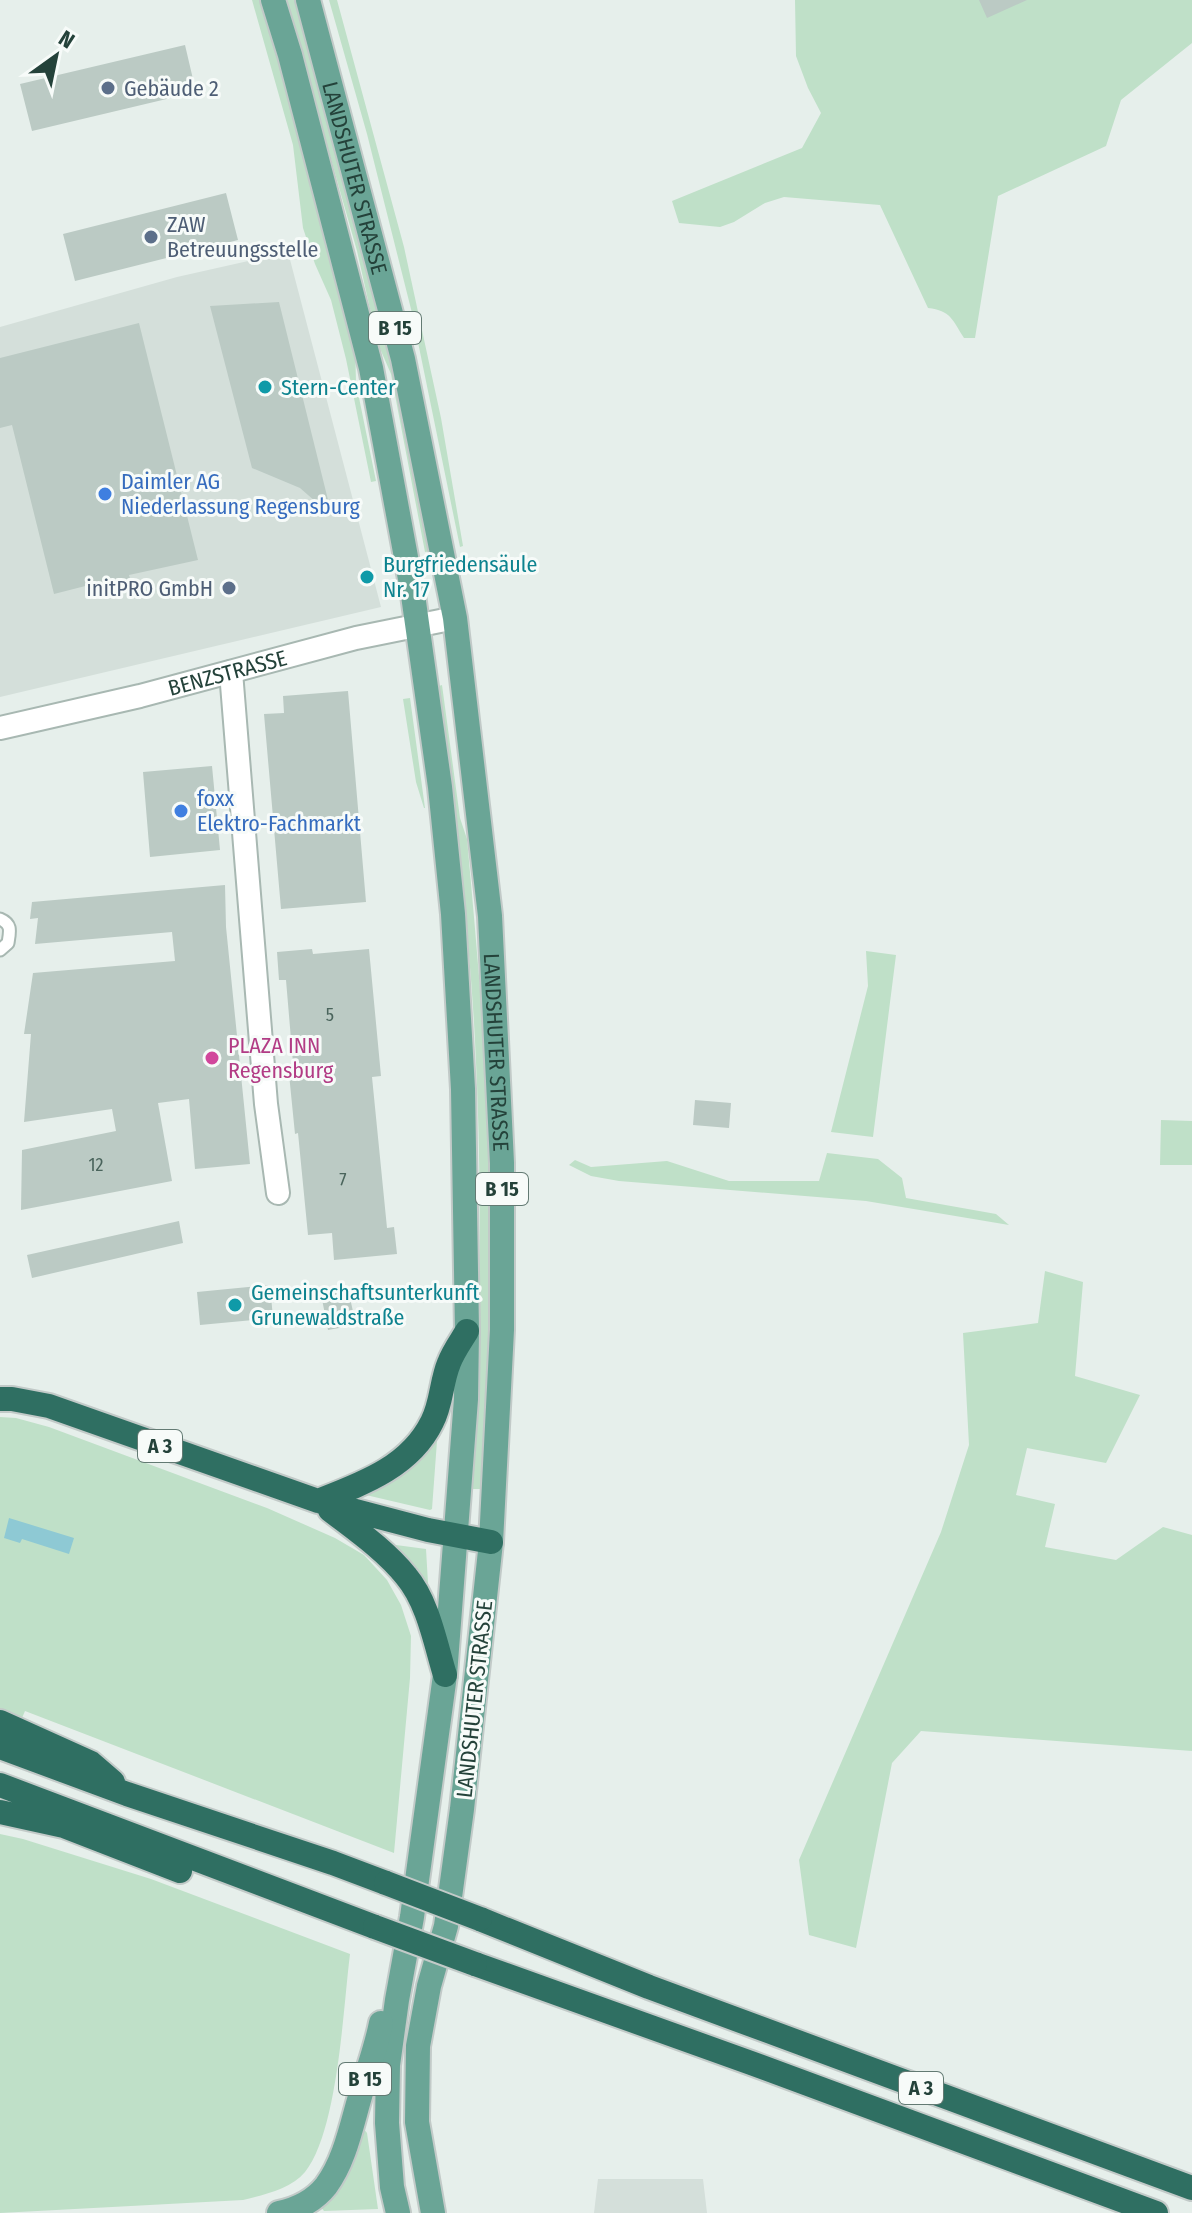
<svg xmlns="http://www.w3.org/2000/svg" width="1192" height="2213" font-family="'Fira Sans Condensed',sans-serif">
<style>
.built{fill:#d4dfda}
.green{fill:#bfe0c8}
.water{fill:#8ec9d4}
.building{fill:#bbcac4}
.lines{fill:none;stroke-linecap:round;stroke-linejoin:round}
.service-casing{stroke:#a8b8b2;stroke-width:15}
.minor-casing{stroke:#a8b8b2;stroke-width:26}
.primary-casing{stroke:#c2cac8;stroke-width:28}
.motorway-casing{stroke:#c2cac8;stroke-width:28}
.service{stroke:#fff;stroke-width:11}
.minor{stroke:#fff;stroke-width:22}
.primary{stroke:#6aa596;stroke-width:24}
.motorway{stroke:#2f6f62;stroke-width:24}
.motorway-bridge-casing{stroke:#c2cac8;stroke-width:28;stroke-linecap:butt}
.motorway-bridge{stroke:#2f6f62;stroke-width:24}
.service-dot{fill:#5c6f8a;stroke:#f7fbf9;stroke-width:3}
.culture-dot{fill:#0f9aa8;stroke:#f7fbf9;stroke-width:3}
.shop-dot{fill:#3f7fe0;stroke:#f7fbf9;stroke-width:3}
.hotel-dot{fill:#d1479c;stroke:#f7fbf9;stroke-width:3}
.labels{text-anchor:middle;stroke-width:6;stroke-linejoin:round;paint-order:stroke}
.number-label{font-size:18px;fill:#4a645c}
.shield{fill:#f7fbf9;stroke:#637a73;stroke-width:2}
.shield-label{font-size:20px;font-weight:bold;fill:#24423a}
.service-label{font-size:22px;fill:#4e5e75;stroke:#f7fbf9;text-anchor:start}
.street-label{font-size:22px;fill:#24423a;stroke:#f7fbf9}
.culture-label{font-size:22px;fill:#0d838f;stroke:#f7fbf9;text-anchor:start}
.shop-label{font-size:22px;fill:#366cbe;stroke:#f7fbf9;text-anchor:start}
.hotel-label{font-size:22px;fill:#b23c85;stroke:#f7fbf9;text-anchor:start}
</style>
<rect width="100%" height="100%" fill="#e6efeb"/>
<!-- built -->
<path class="built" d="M288,252L381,607L0,697V327L177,277Z
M598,2179H703L707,2213H594Z"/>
<!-- green -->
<path class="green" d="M252,0H265L355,341L356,383L376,481L371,482L346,359L331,300L315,264L303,228L293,145Z
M286,0H299L387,335L431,551L425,552L391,374L378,344L357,251Z
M329,0H337L404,247L441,418L463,546L460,547L412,313L367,134Z
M795,0H1192V43L1121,100L1106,146L998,196L975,338H964C952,319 951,311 928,308L880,205L784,197L765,203L734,222L720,227L679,223L672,201L802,148L821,113L808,88L796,56Z
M442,685L460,818L467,839C476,938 485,1037 489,1136C493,1254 490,1372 482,1489H472C480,1340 483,1190 475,1041C469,922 453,804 439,686Z
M410,698L425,808H424L416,782L403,699Z
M866,951L896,955L873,1137L831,1132L868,986Z
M1161,1120L1192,1121V1165H1160Z
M827,1153L878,1159L902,1178L906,1198L996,1214L1009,1225L866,1201L619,1181L591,1176L569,1165L575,1160L591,1167L667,1161L729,1181H819Z
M1045,1271L1083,1282L1075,1376L1140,1395L1106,1463L1027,1448L1016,1495L1055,1504L1045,1547L1116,1560L1163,1527L1192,1535V1751L921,1731L892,1763L856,1948L809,1935L799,1860L941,1532L969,1445L963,1333L1038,1323Z
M0,1417L16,1418L49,1427L267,1508L335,1538L364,1555L387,1580L401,1605L411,1636L410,1678L394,1853L25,1711L22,1718L0,1708Z
M435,1437L437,1441L432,1509L430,1510L366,1495V1491Z
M396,1545L426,1549L428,1583L424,1585L394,1547Z
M0,1834L23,1839L151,1879L350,1954C343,2009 338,2131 305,2172C291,2189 263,2195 243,2200L0,2213Z
M363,2128L367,2133L378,2209L324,2211L320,2206Z"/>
<!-- water -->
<path class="water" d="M9,1518L74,1538L69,1554L22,1539L20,1543L4,1538Z"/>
<!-- building -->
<path class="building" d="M979,0H1027L987,18Z
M185,45L196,92L32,131L20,84Z
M226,193L238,240L75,281L63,234Z
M279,302L332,516L300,488L252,468L210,306Z
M139,323L198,560L129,575L131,582L103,589L101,582L54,594L12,425L0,428V358Z
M348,691L366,902L281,909L264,714L284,713L283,696Z
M212,766L220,850L150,857L143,772Z
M225,885L226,927L250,1164L195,1169L189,1099L158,1103L172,1181L21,1210L22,1150L116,1131L112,1109L24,1122L31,1034H24L33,973L175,961L172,932L35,944L38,918L30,919L32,902Z
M312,949L313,954L369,949L381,1076L372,1077L387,1228L394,1227L397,1254L334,1260L332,1233L308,1235L298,1133L295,1134L288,1064L293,1063L286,980H279L277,952Z
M695,1100L731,1103L729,1128L693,1125Z
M179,1221L183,1243L32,1278L27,1255Z
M270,1285L273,1318L200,1325L197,1292Z
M348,1289L356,1325L328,1330L321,1294Z"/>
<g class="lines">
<defs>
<path id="service" d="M0,919C12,924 10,931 8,943L0,950"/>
<g id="minor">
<path d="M231,672L266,1104L278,1193"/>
<path id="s1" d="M0,728L140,696L356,638L455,618"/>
</g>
<g id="primary">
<path d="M273,0L290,55L371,368L413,595L440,787L453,914L463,1089L467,1331L466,1399L445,1675L412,1917L397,2000L388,2065L387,2123L392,2187L398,2213"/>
<path id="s2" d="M308,0L403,359L455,618L490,916L502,1163V1330L491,1542L462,1809L446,1926L429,1986L418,2046L417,2122L433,2213"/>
<path d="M279,2213C298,2209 314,2201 326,2186C344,2162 351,2128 359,2100C366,2074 376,2049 381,2023"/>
</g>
<path id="motorway" d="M0,1399H12L49,1406L318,1501L428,1530L491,1542
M318,1501C362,1484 410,1467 432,1422C442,1403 441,1382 449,1363C453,1352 461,1341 467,1331
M330,1510C356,1530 385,1550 406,1576C428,1602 435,1642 445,1675
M0,1722L91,1763L113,1782
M0,1747L127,1794L333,1863L386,1883
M0,1785L375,1927
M0,1812L64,1826L180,1871
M480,1919L649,1987L1192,2188
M475,1964L751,2063L1156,2213"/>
</defs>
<!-- service casing -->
<use href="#service" class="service-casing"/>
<!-- minor casing -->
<use href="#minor" class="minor-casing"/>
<!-- primary casing -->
<use href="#primary" class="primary-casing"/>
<!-- motorway casing -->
<use href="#motorway" class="motorway-casing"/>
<!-- service -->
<use href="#service" class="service"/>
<!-- minor -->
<use href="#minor" class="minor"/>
<!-- primary -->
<use href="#primary" class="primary"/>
<!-- motorway -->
<use href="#motorway" class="motorway"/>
<defs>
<path id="motorway-bridge" d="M386,1883L480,1919
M375,1927L475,1964"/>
</defs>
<!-- motorway-bridge casing -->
<use href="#motorway-bridge" class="motorway-bridge-casing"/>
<!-- motorway-bridge -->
<use href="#motorway-bridge" class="motorway-bridge"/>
</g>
<!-- markers -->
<g class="service-dot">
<circle cx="108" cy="88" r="8"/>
<circle cx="151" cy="237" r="8"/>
<circle cx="229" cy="588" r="8"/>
</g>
<g class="culture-dot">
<circle cx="265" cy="387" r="8"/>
<circle cx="367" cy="577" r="8"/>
<circle cx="235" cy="1305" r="8"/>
</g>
<g class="shop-dot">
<circle cx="105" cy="494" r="8"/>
<circle cx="181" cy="811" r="8"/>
</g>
<circle class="hotel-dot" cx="212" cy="1058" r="8"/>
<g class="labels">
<!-- number labels -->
<g class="number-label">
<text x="330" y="1021">5</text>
<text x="96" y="1171">12</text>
<text x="343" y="1186">7</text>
</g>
<!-- shield labels -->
<g class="shield">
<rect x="369" y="312" width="52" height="32" rx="6"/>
<rect x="476" y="1173" width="52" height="32" rx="6"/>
<rect x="138" y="1430" width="44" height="32" rx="6"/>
<rect x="339" y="2063" width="52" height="32" rx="6"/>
<rect x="899" y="2072" width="44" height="32" rx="6"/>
</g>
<g class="shield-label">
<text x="395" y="335">B 15</text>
<text x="502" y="1196">B 15</text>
<text x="160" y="1453">A 3</text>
<text x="365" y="2086">B 15</text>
<text x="921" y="2095">A 3</text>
</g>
<!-- service labels -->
<g class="service-label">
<text x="124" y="96">Gebäude 2</text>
<text x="167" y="232">ZAW<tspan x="167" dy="25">Betreuungsstelle</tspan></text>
<text x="213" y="596" text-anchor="end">initPRO GmbH</text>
</g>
<!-- street labels -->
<g class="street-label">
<text dy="8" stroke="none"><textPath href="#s2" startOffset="184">LANDSHUTER STRASSE</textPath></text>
<text dy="8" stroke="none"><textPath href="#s1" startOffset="234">BENZSTRASSE</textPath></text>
<text dy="8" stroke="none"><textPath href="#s2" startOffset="1072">LANDSHUTER STRASSE</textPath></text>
<text transform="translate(474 1699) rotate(-84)" y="8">LANDSHUTER STRASSE</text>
</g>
<!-- culture labels -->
<g class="culture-label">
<text x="281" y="395">Stern-Center</text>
<text x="383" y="572">Burgfriedensäule<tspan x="383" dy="25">Nr. 17</tspan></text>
<text x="251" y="1300">Gemeinschaftsunterkunft<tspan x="251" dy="25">Grunewaldstraße</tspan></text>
</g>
<!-- shop labels -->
<g class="shop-label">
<text x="121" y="489">Daimler AG<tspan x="121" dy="25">Niederlassung Regensburg</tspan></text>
<text x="197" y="806">foxx<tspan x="197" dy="25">Elektro-Fachmarkt</tspan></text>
</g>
<!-- hotel labels -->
<g class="hotel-label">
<text x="228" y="1053">PLAZA INN<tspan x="228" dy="25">Regensburg</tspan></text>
</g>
</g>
<!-- north arrow -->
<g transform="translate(56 56) rotate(33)" stroke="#f7fbf9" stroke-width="6" paint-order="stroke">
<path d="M0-6L14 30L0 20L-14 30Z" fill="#24423a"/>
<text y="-12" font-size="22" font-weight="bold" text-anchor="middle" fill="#24423a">N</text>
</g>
</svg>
